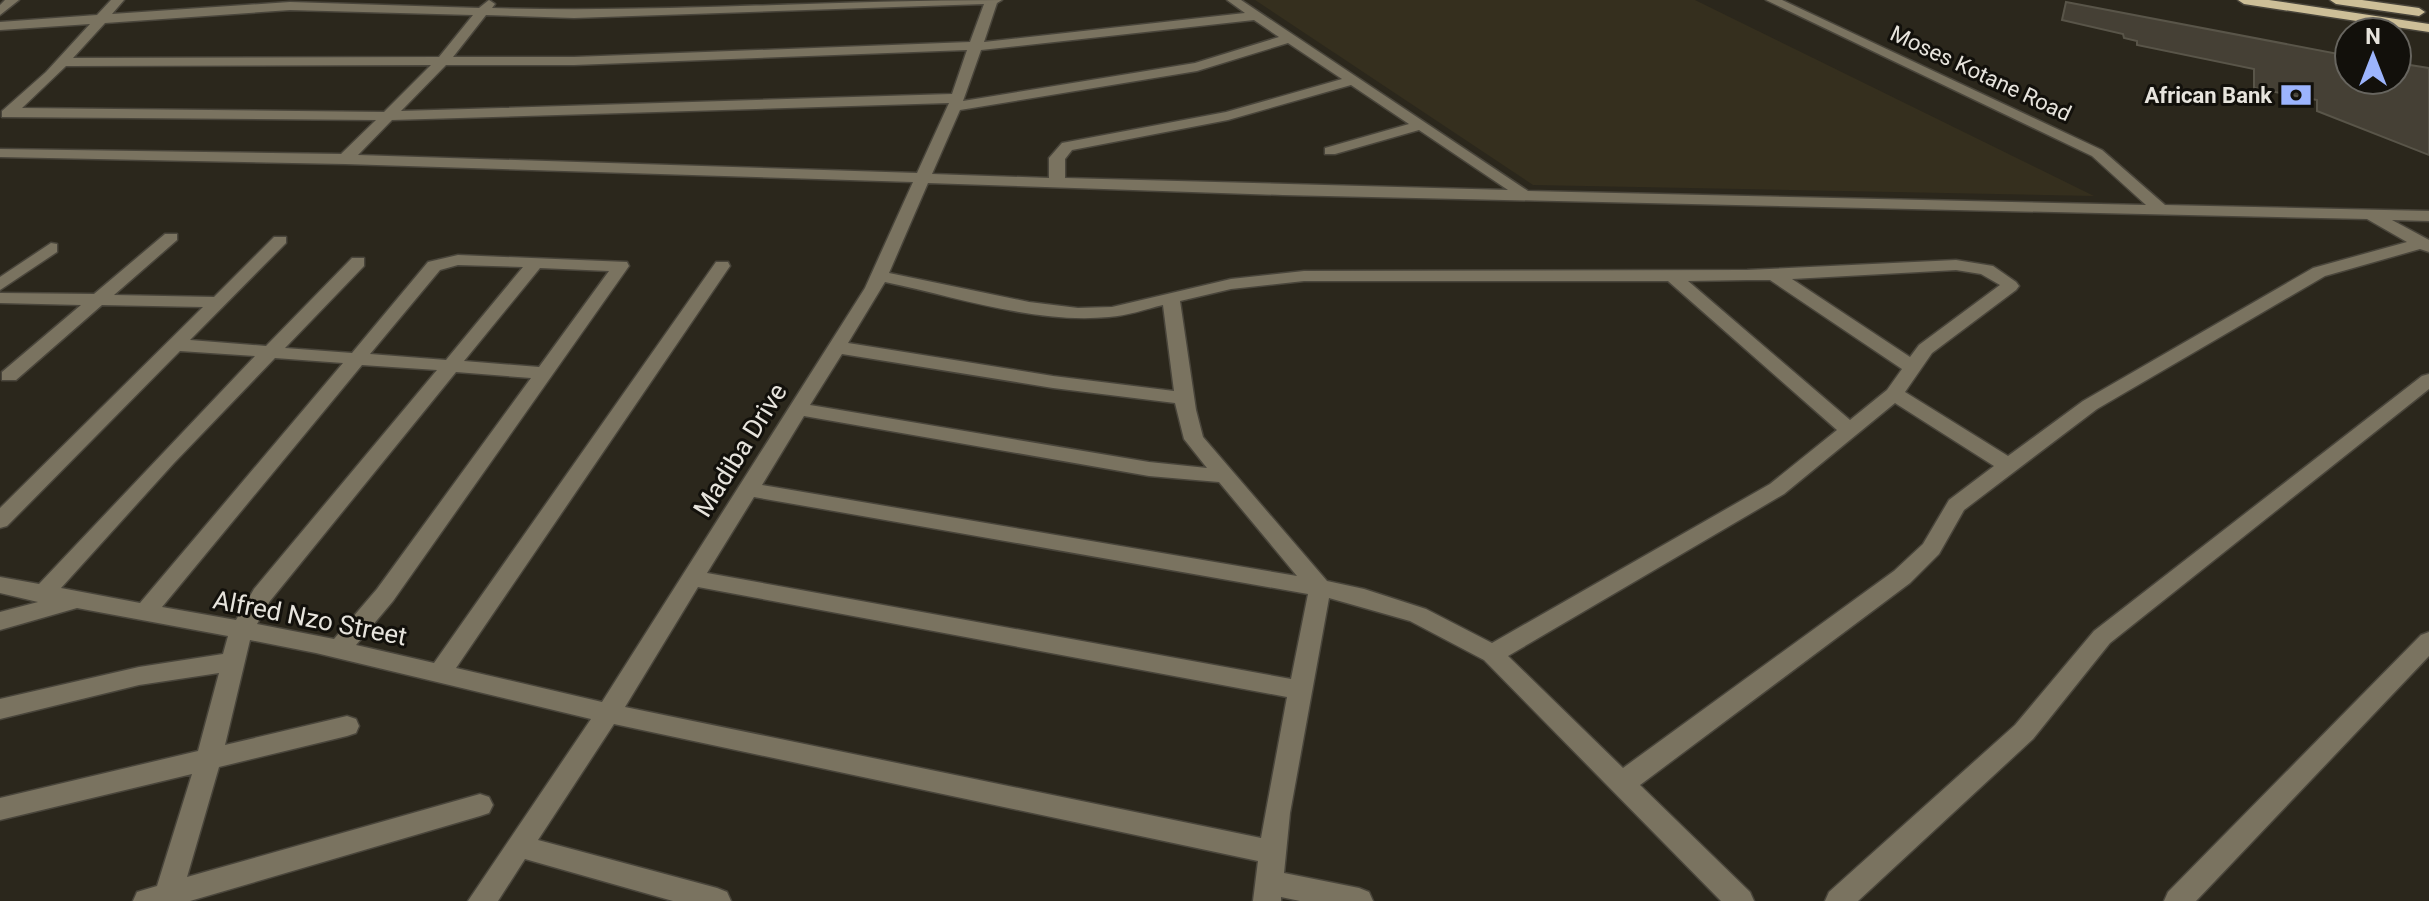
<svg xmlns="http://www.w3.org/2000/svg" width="2429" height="901" font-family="Roboto,sans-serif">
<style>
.built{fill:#352f1e}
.building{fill:#454035;stroke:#595549;stroke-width:2}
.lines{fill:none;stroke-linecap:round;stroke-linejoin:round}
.minor-casing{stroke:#49453b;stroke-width:3}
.major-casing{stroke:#49453b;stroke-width:3}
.minor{fill:#7a7360;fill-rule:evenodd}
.major{fill:#cdbf98;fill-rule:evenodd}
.labels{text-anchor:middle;stroke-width:6;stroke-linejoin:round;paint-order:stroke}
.far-street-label{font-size:22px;fill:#e7e4dd;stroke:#12100b}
.far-poi-label{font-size:22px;font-weight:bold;fill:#e7e4dd;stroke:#12100b;text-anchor:end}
.street-label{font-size:26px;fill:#e7e4dd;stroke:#12100b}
</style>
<rect width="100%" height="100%" fill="#2b271c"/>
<!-- built -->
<path class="built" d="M1255,0H1695L2094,196L1533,185Z"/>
<!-- building -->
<path class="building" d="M2066,2L2349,56V80H2397V63L2429,68V155L2317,111V100L2254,88V69L2137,45V41L2124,38L2123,34L2062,20Z"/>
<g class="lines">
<defs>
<path id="minor" d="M5,0H19L0,15V5Z
M111,0H124L112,14L290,2L479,8L489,0L495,4L492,8C662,13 832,0 1002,0L997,3L984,42L1245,13L1227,0H1241L1528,191L2146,205L2092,156L1766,0H1782L2102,150L2165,205L2429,211V221L2392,220L2429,240V252L2420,249L2325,276L2097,409L1964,510L1939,554L1910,583L1640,785L1750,892L1754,901H1721L1484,660L1410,621L1329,598L1290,813L1284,873L1359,888L1369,892L1373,901H1300L1281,897V901H1253L1258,861L614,724L538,840L717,888L727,892L731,901H673L525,859L498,901H468L591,719L316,653L250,640L225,745L347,716L356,719L359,726L356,733L347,736L219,767L187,877L480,794L489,797L493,805L489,813L480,816L190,901H133L137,892L157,886L192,774L0,820V798L198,751L219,673L139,685L0,719V699L139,667L223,654L228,636L77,608L0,630V612L38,602L0,593V577L39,584L255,356L180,351L7,526L0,528V508L203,307L102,305L16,380H2V372L81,305L0,303V293L94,294L165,234H177V240L114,295L214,297L274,237H286V243L190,340L266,346L352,258H364V266L285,348L352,353L428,262L458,255L627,262L629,266L393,601L356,645L434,663L716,262H728L730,266L456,668L602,702L865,288L913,182L345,164L0,157V149L341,154L376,120L2,117V111L46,72L90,24L0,30V22L97,15ZM984,4L970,42L574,57H453L486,15L574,18ZM290,10L473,15L439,57L73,58L105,23ZM1254,20L1279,37L1195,63L963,101L981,50ZM1288,43L1342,79L1226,112L1062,143L1049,158V178L932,174L960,110L1197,71ZM967,50L952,94L401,111L446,65H574ZM431,65L384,112L22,108L66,66ZM1351,85L1409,124L1325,148V154H1335L1419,130L1508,190L1065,178V159L1072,150L1228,120ZM949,103L917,173L358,155L392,120ZM928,183L1283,195L2367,219L2407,242L2313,268L2083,401L2008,456L1905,392L1932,353L2016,290L2019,286L2016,282L1993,266L1956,260L1747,270L1304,271L1231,279L1112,307L1078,308L1029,302L889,273ZM458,265L523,267L446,360L370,354L440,270ZM540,268L609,271L539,367L464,361ZM1956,270L1981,274L2000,285L1919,345L1910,357L1792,279ZM1747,280H1770L1902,369L1887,390L1850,420L1688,281ZM1304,281H1668L1837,430L1770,484L1492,643L1426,609L1364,589L1327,581L1203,437L1196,410L1180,301L1231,289ZM885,282C957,297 1035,324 1109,317C1127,316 1146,309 1163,305L1174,391L1053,376L848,343ZM842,354L1053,388L1175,403L1184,439L1207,468L1149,462L810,405ZM275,358L343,363L140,603L61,588L174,463ZM362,365L437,370L254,589L236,620L162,607ZM456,372L531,378L377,589L334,639L257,624L270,601ZM1895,403L1994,466L1949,500L1923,544L1894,571L1623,768L1508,656L1784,494ZM804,416L1149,476L1219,482L1297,576L762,485ZM754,497L1308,594L1291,679L707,573ZM698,587L1287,697L1261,838L625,707Z
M51,243L57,244V252L0,290V277Z
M2429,374V389L2110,643L2033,739L1858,901H1825L1829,892L2015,725L2094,631L2422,376Z
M2429,632V656L2196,901H2164L2168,892L2421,635Z"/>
<path id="major" d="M2238,0H2269L2429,24V32L2244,4Z
M2330,0H2362L2419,8L2425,12L2419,16L2336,4Z"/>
</defs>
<!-- minor casing -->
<use href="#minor" class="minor-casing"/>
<!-- major casing -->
<use href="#major" class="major-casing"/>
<!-- minor -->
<use href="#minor" class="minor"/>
<!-- major -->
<use href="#major" class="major"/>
</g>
<!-- icons -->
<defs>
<symbol id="bank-bare" viewBox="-9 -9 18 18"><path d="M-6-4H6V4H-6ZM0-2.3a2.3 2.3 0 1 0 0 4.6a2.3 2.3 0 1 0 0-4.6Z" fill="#9cb4fd" stroke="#12100b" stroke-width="2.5" paint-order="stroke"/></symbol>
</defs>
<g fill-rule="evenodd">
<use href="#bank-bare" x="2274" y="73" width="44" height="44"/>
</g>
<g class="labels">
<!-- far-street labels -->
<g class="far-street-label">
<text transform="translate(1981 73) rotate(25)" y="8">Moses Kotane Road</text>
</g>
<!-- far-poi labels -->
<g class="far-poi-label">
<text x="2272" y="103">African Bank</text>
</g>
<!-- street labels -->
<g class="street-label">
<text transform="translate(740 450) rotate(-58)" y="9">Madiba Drive</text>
<text transform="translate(310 618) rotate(11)" y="9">Alfred Nzo Street</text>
</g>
</g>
<!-- north arrow -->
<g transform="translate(2373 56)"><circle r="38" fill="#12100b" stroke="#67655f" stroke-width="2"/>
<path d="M0-6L14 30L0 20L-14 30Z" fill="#9cb4fd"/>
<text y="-12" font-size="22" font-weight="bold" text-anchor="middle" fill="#e7e4dd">N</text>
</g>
</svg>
